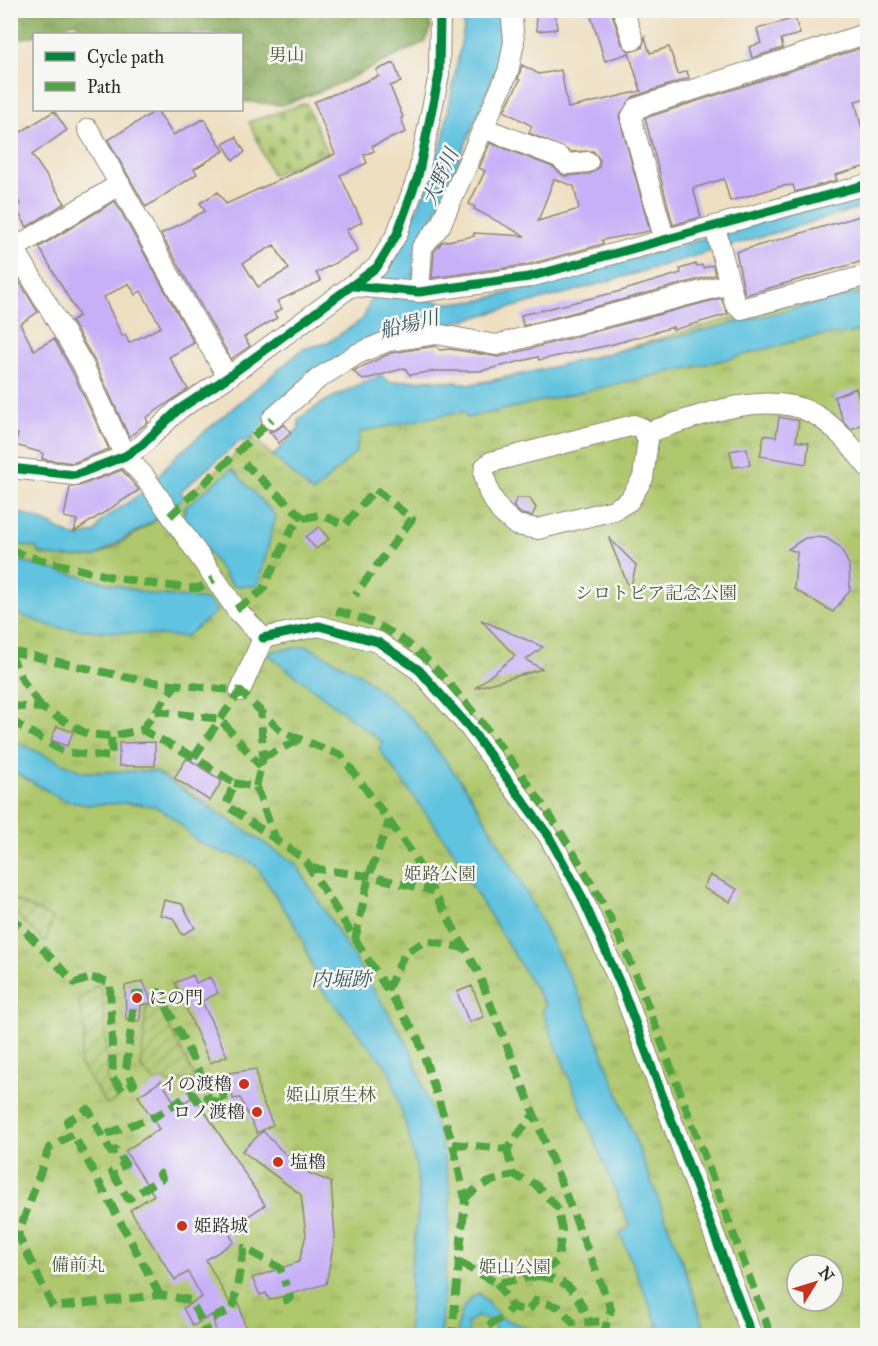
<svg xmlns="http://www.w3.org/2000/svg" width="878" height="1346" font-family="'IM FELL Great Primer','Noto Serif JP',serif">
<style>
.forest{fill:url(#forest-crowns);stroke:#5b6c46;stroke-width:1.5}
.cemetery{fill:url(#cemetery-stones);stroke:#6d7a4c;stroke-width:1.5}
.park{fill:url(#park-tufts);stroke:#6d7a4c;stroke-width:1.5;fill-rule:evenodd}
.garden{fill:url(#garden-furrows);stroke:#6d7a4c;stroke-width:1.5}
.water{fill:#60c3df;stroke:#467785;stroke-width:1.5}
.building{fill:#c7b0f7;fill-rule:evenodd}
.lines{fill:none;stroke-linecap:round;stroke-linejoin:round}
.minor-casing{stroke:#8d8576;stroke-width:22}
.minor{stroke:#fff;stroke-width:20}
.quiet{stroke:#51a443;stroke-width:8;stroke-dasharray:15 8;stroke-linecap:butt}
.cycleway-casing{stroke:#f6f6f2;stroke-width:13}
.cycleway{stroke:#00873e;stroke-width:9}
.poi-dot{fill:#c8321e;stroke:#f6f6f2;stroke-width:2}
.labels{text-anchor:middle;stroke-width:5;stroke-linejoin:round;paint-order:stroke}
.park-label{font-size:18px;fill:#535a3f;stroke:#f6f6f2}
.poi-label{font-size:18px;fill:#2b2b2b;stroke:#f6f6f2;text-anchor:start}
.water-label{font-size:20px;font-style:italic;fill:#3b5961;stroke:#f6f6f2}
</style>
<defs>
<pattern id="forest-crowns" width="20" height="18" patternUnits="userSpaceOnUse" patternTransform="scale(1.5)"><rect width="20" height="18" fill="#8bac60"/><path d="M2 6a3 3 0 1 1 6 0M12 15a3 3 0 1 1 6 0" fill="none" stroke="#728c4f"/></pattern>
<pattern id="cemetery-stones" width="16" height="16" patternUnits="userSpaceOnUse" patternTransform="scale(1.5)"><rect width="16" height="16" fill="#afc86d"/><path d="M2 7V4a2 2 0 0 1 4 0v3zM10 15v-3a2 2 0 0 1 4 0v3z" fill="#8fa35a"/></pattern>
<pattern id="park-tufts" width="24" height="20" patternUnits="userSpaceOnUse" patternTransform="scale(1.5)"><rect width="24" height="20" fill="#afc86d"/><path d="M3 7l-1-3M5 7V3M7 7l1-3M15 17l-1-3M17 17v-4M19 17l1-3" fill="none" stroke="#8fa35a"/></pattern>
<pattern id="garden-furrows" width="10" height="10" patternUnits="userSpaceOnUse" patternTransform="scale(1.5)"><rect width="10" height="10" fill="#afc86d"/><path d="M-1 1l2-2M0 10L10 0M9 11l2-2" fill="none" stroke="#8fa35a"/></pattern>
</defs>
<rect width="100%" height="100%" fill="#f6f6f2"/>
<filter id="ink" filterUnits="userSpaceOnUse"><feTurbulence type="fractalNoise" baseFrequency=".0167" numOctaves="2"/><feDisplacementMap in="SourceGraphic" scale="12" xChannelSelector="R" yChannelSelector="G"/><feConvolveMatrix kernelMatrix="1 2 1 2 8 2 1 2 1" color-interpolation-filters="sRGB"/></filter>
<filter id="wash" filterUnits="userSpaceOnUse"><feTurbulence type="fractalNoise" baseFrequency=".008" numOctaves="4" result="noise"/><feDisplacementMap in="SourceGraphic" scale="24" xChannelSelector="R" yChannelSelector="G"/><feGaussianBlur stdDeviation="1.35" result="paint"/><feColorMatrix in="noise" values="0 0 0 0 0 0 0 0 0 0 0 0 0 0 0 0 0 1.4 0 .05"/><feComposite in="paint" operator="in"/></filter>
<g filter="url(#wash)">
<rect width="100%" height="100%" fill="#efdfc1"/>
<!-- forest -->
<path class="forest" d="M426,10L431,28L425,42L334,86L283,105L242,101V34H93L74,22L42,34L19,39L11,28L10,11Z"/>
<!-- cemetery -->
<path class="cemetery" d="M306,103L328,153L272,175L249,122Z"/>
<!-- park -->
<path class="park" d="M867,279V1335H11L10,543L35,546L42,555L94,557L116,546L161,517L254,438L273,456L299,428V419C325,399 351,387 382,376L389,382L431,380L472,384L564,366ZM797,1265H833V1301H797Z"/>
<!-- garden -->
<path class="garden" d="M10,898L53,918L46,940L44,942L11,908Z
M97,985L103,991L108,1083L117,1100L107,1105L79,1063L85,1033L79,1001Z
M155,1004L159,1007L194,1076L192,1079L169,1083L161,1078L154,1082L141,1067L146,1008Z"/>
<!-- water -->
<path class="water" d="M463,11H502L506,30L499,63L446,191L414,253L412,298L447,303L477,301L579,275L867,190V206L574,291L445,325L401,331L281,404L250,439L239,442L181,491L184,498L152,522L94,557H56L39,553L36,548L11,543V510C24,515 40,518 52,525C73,537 71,539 96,532L101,521L143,492L176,456L303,349L327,343L363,319L373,295L419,205L443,139L464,27Z
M867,291V331L810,337L728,359L467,418L463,411L360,432L356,452L313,493L273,456L299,428V419C325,399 351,387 382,376L389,382L431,380L472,384L498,380Z
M232,469L276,516L258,586H233L183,518L185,507Z
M11,559L151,594L207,600L217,611L185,637L57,628L11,612Z
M307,646L360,674L413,719L467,789L517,874L584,1005L684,1267L707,1335H662L620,1233L630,1227L542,1011L546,1006L468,880L472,877L379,749L382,742L270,656L272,651Z
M11,740L83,772L155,771L296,864L410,1048L440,1138L450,1189V1218L440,1335H408L411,1271L419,1202L417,1172L409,1136L389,1070L322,990L299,932L257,867L245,858L220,852L196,841L176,820L155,806L127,803L87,805L63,800L11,770Z
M479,1293L501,1318L547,1335H494L496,1331C494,1321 486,1317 476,1317L467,1324L469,1335H456C459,1317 462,1302 479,1293Z"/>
<g id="blocks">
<!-- building -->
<path class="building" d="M535,10H555L557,29L537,31Z
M589,10H611L622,44L630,52L642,48L645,37L650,53L669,47L678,74L687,71L689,78L633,97L619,116L650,231L602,240L603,244L527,265L432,278L434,252L442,242L474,236V233L525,236L474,209L475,207L469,204L485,171L479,168L490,143L553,167L564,176L590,174L599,167L600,160L593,151L571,152L529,133L532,126L504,111L520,80L518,79L522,65L539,74L561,70L568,108L641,91L629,53L605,61ZM554,179L574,186L579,209L538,221Z
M795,18L800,34L781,39L783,48L752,58L749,47L761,43L757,29Z
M867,46V98L855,101L862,129L867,128V166L835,175L837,180L795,192L793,185L782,186L730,201L724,179L693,188L701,217L673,225L645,118Z
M394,63L401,82L390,86L403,117L401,118L406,132L372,146L374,151L364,155L367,163L340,175L362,222L346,230L358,251L316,273L321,281L277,301L282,309L274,313L277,318L244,337L250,346L231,359L161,234L205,211L200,203L218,192L226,204L335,154L314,102L379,76L376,70ZM274,245L289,269L258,287L243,263Z
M157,110L173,135L204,119L224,151L194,169L197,174L146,207L108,140Z
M54,111L67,130L32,155L65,203L27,227L16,209L21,205L10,190V139Z
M236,137L245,152L233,160L223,144Z
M115,201L194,343L169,357L188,389L146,418L148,422L129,437L94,360L71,321L79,316L39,247ZM129,283L135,295L141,291L161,327L129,343L125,334L122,336L104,297Z
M867,214V260L745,295L736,252Z
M696,264L697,266L702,265L703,268L713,265L715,275L523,326L521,315L621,291L681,273L680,269Z
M10,266L38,312L20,324L34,350L54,339L72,371L109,449L73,463L42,459L43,453L15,445L18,434L10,432Z
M721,298L728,314L673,330V327L610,345L539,360L538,357L481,371H435L410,375L405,368L363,380L353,371L391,353L436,346L440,350L450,349L499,357Z
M856,388L867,422L851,429L844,422L834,397Z
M779,417L799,421L796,441L809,443L806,464L760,456L764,435L776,437Z
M284,424L291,433L279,443L269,431H275Z
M747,448L750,465L733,467L730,451Z
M122,470L139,490L74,532L77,520L64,517L70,487L79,486Z
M517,498H530L536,508L532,516L521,514L513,506Z
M319,527L329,539L316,549L306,537Z
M816,537L826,538L840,547L849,565L850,590L833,612L794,589L797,552L788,549L805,538Z
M609,538L636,565L630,590L609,539Z
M481,620L543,647L526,660L542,669L475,688L515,656Z
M57,726L73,732L67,746L51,740Z
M155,742V766H119V743Z
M187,758L222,781L210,801L174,778Z
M710,875L737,889L730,902L703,888Z
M164,900L182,904L195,928L182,935L173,918L160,915Z
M193,975L196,983L210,977L218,993L202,1001L227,1056L210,1063L175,983Z
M143,981L152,1003L141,1005L140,1021L126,1019L125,986Z
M472,986L484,1017L469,1022L457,992Z
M256,1069L260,1095L273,1125L257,1133L240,1098L233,1099L229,1073Z
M161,1081L177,1106L195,1096L265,1205L227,1230L234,1242L206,1260L231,1305L239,1303L247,1335H217L212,1315L193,1326L183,1308L202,1297L188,1272L175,1280L130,1210L154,1195L125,1151L159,1129L138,1096Z
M263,1131L285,1154L309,1173L331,1182L335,1237L326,1284L269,1300L266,1293L260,1295L252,1278L299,1262L306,1235L301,1195L242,1151Z"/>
</g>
</g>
<g filter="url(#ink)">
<use href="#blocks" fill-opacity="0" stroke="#8d8576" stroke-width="1.5"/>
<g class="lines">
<defs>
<path id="minor" d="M623,10L633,40
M88,129C136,211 179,296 228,377
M486,129L559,157L567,164L588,162
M715,227L735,304L741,309L868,275
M10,241L83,365L125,456L144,476L236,609L263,638
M665,241L631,118L637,108L868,33
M15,248L120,184
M354,286L419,292L529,277L868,184
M419,292L422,247L440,226L508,72L514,42L511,10
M272,419L319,378L357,354L388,341L436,334L496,345L729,284
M634,425L642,428L648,439L643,478L629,501L614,510L538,529L516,525L501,512L489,493L484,474L485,467L491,462Z
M646,433C693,418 764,388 812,413C834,424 853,448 868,467
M10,468L75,475L125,456L142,445L178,410L228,377L377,267L397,234L418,176L439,75L440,10
M263,638L319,626L378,642L419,670L470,728L548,835L581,895L623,990L752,1336
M240,691L263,638"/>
</defs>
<!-- minor casing -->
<use href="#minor" class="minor-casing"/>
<!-- minor -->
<use href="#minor" class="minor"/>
<!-- quiet -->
<path class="quiet" d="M170,516L272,419
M303,518L321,515L345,525L375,489L412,519L355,595
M10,549L25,556L112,577L153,584L189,588H199L214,579
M236,609L262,591L292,528L303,518L245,464
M336,611C404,626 435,666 477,717C522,772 562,831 597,893C630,952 652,1018 676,1081C708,1166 740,1251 771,1336
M10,651L144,681L240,691L282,732L341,755L410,850L477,970L611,1309L603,1336
M10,653L23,681L42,708
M10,706L42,708L87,734L111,736
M156,711L220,719L261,767
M10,720L64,752L112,757L111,736L142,730L194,757L234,783L226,805L304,859L418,1038L453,1144L465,1199L452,1336
M142,730L176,684
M194,757L240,691
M263,757L301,739
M234,783L256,787L263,757L261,712
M256,787L276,840
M310,868L369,876L433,891
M10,915L75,983L88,979
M355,940L369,876L389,821
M92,978L110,982L113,1078L123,1091L134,1083L126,1070L135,995L159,992L204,1081
M387,990L405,953L426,941L465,948
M208,1099L226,1105L220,1085
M69,1126L67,1121L88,1109L111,1152L116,1150L125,1164L112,1172L128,1199L162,1178L158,1171
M107,1134L156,1116L192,1093L200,1104L208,1099L207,1093
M453,1144L507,1149L534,1114
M507,1149L513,1175L535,1184L557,1207L564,1206
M465,1199C478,1184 494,1180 513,1175
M460,1263L497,1283L539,1276L558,1260L562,1229L557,1207
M539,1276C572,1281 577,1293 589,1322
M497,1283L512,1307L528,1311L536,1300L559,1307L573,1323L608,1321
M160,1295L73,1134L49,1148L18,1235L53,1307L160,1295L190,1300L206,1329L199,1336
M283,1301L290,1298L289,1293
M213,1318L233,1309L244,1248L280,1268L286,1286
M488,1326L501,1318L512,1307"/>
<defs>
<path id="cycleway" d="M354,286L419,292L529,277L868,184
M10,468L75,475L125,456L142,445L178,410L228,377L377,267L397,234L418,176L439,75L440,10
M263,638L319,626L378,642L419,670L470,728L548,835L581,895L623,990L752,1336"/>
</defs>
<!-- cycleway casing -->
<use href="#cycleway" class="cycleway-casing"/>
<!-- cycleway -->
<use href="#cycleway" class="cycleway"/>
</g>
</g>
<!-- markers -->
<g class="poi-dot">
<circle cx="137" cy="998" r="6"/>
<circle cx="244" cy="1084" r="6"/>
<circle cx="257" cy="1112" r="6"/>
<circle cx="278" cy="1162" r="6"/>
<circle cx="182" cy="1226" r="6"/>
</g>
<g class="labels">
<!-- park labels -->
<g class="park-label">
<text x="287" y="61">男山</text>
<text x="656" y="599">シロトピア記念公園</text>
<text x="440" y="880">姫路公園</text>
<text x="331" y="1101">姫山原生林</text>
<text x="78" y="1271">備前丸</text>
<text x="515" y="1273">姫山公園</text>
</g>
<!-- poi labels -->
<g class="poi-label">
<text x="149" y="1004">にの門</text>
<text x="232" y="1090" text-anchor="end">イの渡櫓</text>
<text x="245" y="1118" text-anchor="end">ロノ渡櫓</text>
<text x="290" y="1168">塩櫓</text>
<text x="194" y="1232">姫路城</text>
</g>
<!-- water labels -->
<g class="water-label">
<text transform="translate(440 177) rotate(-66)" y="7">大野川</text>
<text transform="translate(409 324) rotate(-14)" y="7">船場川</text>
<text x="341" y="986">内堀跡</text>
</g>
</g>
<!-- margin -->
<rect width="878" height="1346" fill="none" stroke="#f6f6f2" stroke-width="36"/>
<!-- legend -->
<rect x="33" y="33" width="210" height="78" fill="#f6f6f2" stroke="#a5a5a2" stroke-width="1.5"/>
<rect x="45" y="52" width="30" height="9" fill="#00873e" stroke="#a5a5a2" stroke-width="1.5"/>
<text x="87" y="63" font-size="18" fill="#2b2b2b">Cycle path</text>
<rect x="45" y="82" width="30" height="9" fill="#51a443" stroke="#a5a5a2" stroke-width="1.5"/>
<text x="87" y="93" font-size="18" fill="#2b2b2b">Path</text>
<!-- north arrow -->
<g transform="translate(815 1283) rotate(52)"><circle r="28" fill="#f6f6f2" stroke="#a5a5a2" stroke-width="1.5"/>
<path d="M0-4.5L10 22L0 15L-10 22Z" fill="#c8321e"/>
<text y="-9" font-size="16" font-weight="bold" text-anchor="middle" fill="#2b2b2b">N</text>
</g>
</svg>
